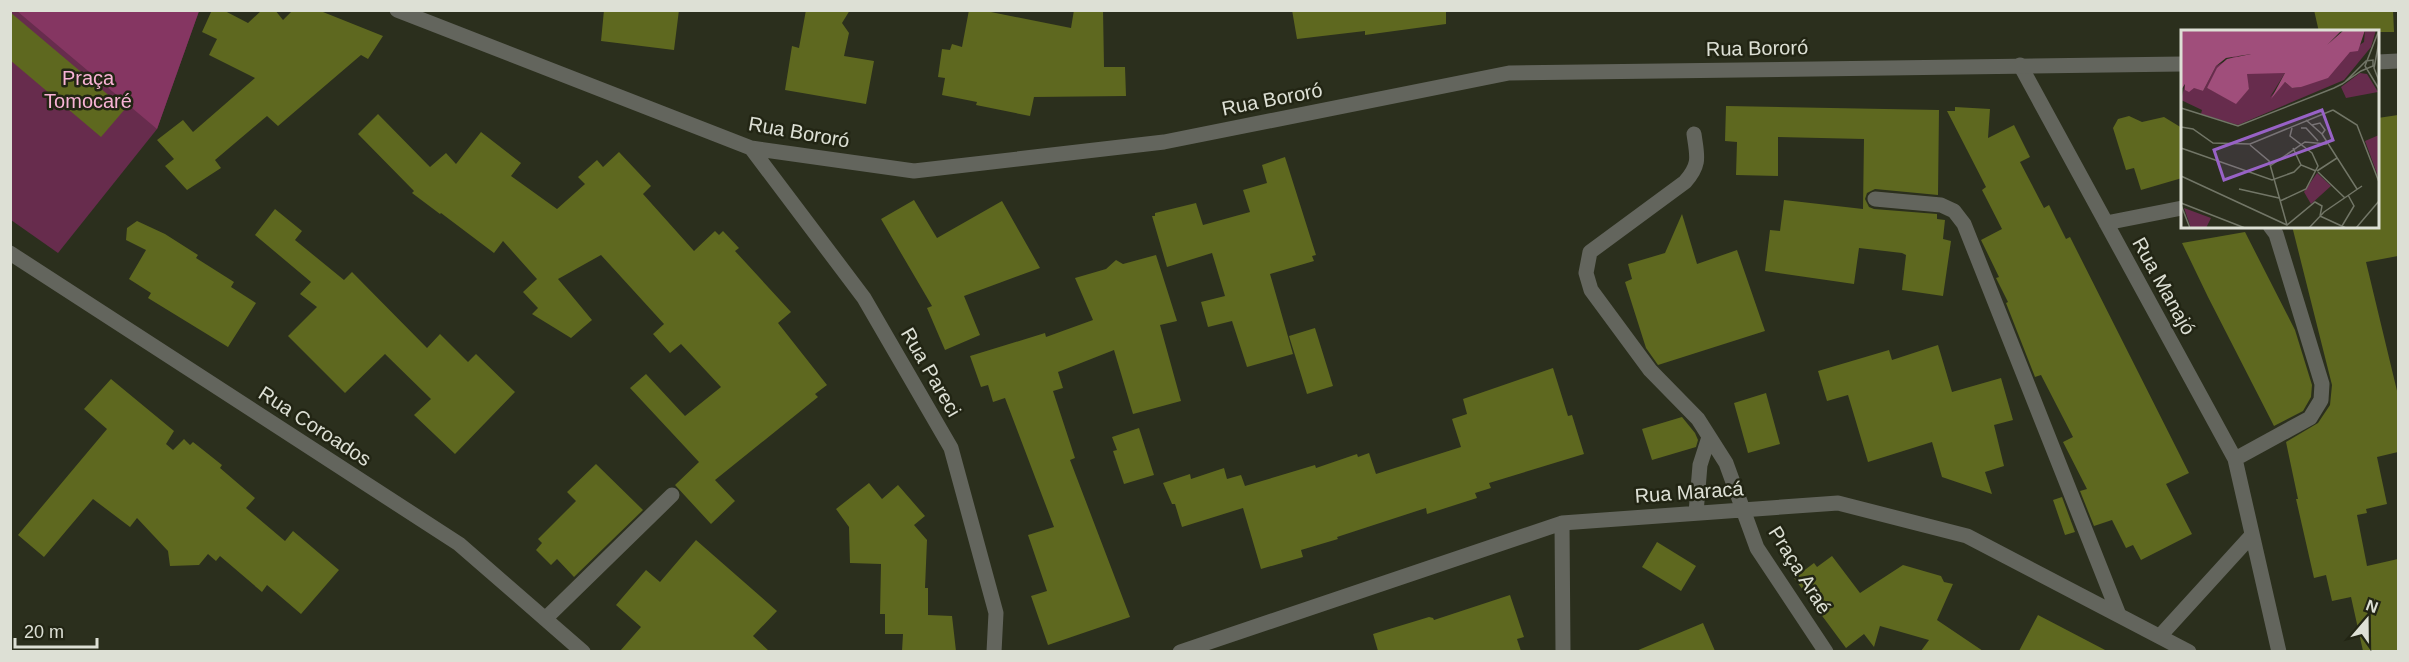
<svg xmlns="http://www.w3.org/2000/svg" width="2409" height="662" font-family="Arial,sans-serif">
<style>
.green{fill:#672c4d}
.forest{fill:#853662}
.building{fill:#5e681f}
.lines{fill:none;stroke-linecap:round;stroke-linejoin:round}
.minor{stroke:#63655d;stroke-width:15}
.tertiary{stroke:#63655d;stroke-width:15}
.labels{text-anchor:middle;stroke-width:5;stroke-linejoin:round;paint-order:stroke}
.street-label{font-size:20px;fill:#dde0d5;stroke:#222514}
.park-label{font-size:20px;fill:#f8b3d5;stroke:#222514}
.inset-road{fill:none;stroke:#727667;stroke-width:1.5}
.view{fill:#9862c6;fill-opacity:0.15;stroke:#9862c6;stroke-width:3}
.inset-edge{fill:none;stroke:#dde0d5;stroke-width:3}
</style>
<rect width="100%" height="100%" fill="#2b2f1d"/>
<!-- green -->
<path class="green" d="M11,11H199L157,129L58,253L11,220Z"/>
<!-- forest -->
<path class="forest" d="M17,11H199L157,129Z"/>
<!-- building -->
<path class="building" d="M212,10H223L248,23L262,10H275L283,20L293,10H318L383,36L368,59L361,55L278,126L267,116L215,160L221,168L187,190L165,166L174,159L157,140L183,120L193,132L255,78L209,55L217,39L202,32Z
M604,10H679L674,50L601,41Z
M806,10H850L842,23L849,33L844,56L874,61L866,104L785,90L792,46L799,48Z
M969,10H981L1071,28L1074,10H1103L1104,67H1125L1126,96L1034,97L1030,116L976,105L977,102L942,95L945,78L938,77L942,49L950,50L952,44L962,47Z
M1292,10H1446V24L1365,35V31L1297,39Z
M2314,10H2393L2394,32H2319Z
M10,12L125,109L101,137L10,60Z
M1726,106L1939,110L1938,195L1875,189L1867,193L1865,199L1869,207L1874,209L1937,214V219L1945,220L1943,239L1951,241L1943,296L1902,290L1906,255L1902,253L1859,248L1854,284L1765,271L1770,230L1780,231L1784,200L1863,209L1864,139L1778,137V176L1736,175L1737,142L1725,141Z
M1955,107L1990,109L1988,138L2014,125L2030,157L2020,162L2044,208L2049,205L2066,239L2070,237L2189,473L2166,484L2192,534L2141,560L2133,545L2126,548L2112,520L2094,526L2080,491L2087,489L2063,442L2073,437L2041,375L2035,377L2006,303L2008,302L1996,278L1999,277L1981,240L2002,229L1982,190L1986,187L1947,111H1955Z
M378,114L430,167L446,153L456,164L481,132L521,163L511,176L557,209L585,184L578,177L597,160L603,167L619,152L651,186L643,194L694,251L715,231L719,235L723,231L739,248L735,251L791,312L778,323L827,385L815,394L818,397L715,480L735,501L711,524L675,485L699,462L630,388L646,374L685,416L721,387L681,344L670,353L653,334L664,324L601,255L558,279L592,320L571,338L532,314L538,308L523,292L537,279L503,241L494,253L441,213L440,214L412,193L414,191L358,134Z
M2398,115V256L2366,262L2398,395V452L2377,457L2387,504L2366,509L2367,513L2357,515L2367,566L2398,559V651H2363L2351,597L2332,601L2326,575L2314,578L2296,499H2298L2286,442L2318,423L2330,405L2332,385L2292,226H2378V118Z
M2129,116L2142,122L2164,117L2182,128V178L2141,190L2134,168L2126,170L2113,128L2118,119Z
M1285,157L1316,255L1312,256L1314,261L1270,274L1293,354L1247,367L1232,321L1208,327L1201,302L1225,296L1212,253L1167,267L1152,216H1155V213L1196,203L1203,225L1250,212L1243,190L1267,183L1262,165Z
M914,200L937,238L1002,201L1040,268L964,296L980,335L945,350L927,308L932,306L881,219Z
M275,209L302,231L295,240L344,280L352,272L427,348L440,334L468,362L476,354L515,392L455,454L414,415L431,399L385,354L345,393L288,336L317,307L300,294L311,282L255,235Z
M1682,214L1697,264L1737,250L1765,331L1658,365L1646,348L1625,282L1632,279L1628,264L1665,253Z
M137,221L165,234L198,255L196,258L234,282L231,287L256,303L228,347L148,298L151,293L129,279L146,250L126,240L127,228Z
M2245,232L2295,330L2312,385L2311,397L2303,411L2274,426L2208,297L2182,243Z
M1156,255L1177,321L1160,325L1181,401L1133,414L1114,350L1058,372L1063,388L1053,391L1075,458L1070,460L1130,617L1048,645L1031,596L1047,591L1028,535L1054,527L1005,398L993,402L988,385L981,387L970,356L1045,333L1046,337L1093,320L1075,278L1106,269L1116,260L1123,264Z
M1315,328L1333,386L1307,394L1289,336Z
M1938,345L1952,392L2001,378L2013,420L1994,425L2004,466L1985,472L1992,494L1942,477L1932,442L1868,462L1848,395L1827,401L1818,371L1889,350L1892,360Z
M1553,368L1568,416L1572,415L1584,454L1489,483L1491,488L1475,493L1477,498L1427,514L1426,508L1337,537L1338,539L1301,550L1303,557L1261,569L1243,508L1182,527L1175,504H1172L1163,483L1190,474L1191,479L1224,468L1227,479L1241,475L1245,486L1315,465L1316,468L1357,454L1358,457L1369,453L1376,474L1461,447L1452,419L1467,414L1463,399Z
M111,379L174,431L166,444L173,450L184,439L190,445L193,442L222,465L220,468L255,498L246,508L285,541L293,531L339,570L301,614L267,585L262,592L220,556L216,561L208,554L199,565L170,566L168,551L137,518L130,527L93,499L44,557L18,535L107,429L84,409Z
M1766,393L1780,444L1748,453L1734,403Z
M1682,417L1695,433L1698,440L1696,447L1652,460L1642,429Z
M1139,428L1154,475L1124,484L1113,451L1117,450L1112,437Z
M596,464L643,510L574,577L557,559L551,565L536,550L542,543L538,539L576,501L567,492Z
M869,483L882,499L898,485L925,516L914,525L927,540L925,588H928V615L952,616L956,651H902L903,634H885V614H880L881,564L850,563L849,527L836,509Z
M2062,497L2075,532L2065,535L2053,500Z
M696,540L777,611L753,636L769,651H620L641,627L616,605L646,570L660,582Z
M1657,542L1696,566L1681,591L1642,567Z
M1832,556L1860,593L1903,565L1941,576L1944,582L1953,584L1937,620L1983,651H1921L1929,640L1880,626L1874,647L1864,634L1846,648L1794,578L1814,563L1817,567Z
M1510,595L1524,637L1517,639L1521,651H1378L1373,634L1429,617L1433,618L1434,620Z
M2038,615L2107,651H2019Z
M1703,623L1715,651H1636Z"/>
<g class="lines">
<!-- minor -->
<path class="minor" d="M2020,65L2235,459L2279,652
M1694,134C1697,156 1701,164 1685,182L1590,252L1586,273L1591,290L1650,370L1698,419L1726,463L1757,548L1826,652
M1875,199L1941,205L1954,211L1964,224L2119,615
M2106,223L2182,208
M10,253L459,544L583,652
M2235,459L2310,418L2321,400L2322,384L2276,234L2270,226
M1696,513L1700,465L1709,437
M1562,523L1563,652
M545,619L672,495
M2160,636L2252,535
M1180,652L1562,523L1838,503L1967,536L2189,652"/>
<!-- tertiary -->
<path class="tertiary" d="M397,10L751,148L914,171L1164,142L1509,73L2182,64
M2378,62L2398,61
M751,148L864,298L951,448L996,613L994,652"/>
</g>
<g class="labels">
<!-- street labels -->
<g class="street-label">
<text transform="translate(1757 48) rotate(-1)" y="7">Rua Bororó</text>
<text transform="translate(1272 99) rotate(-11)" y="7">Rua Bororó</text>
<text transform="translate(799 132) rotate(10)" y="7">Rua Bororó</text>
<text transform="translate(2164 286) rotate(61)" y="7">Rua Manajó</text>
<text transform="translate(931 372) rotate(60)" y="7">Rua Pareci</text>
<text transform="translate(315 426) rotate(33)" y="7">Rua Coroados</text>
<text transform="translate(1689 492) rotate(-4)" y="7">Rua Maracá</text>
<text transform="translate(1800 570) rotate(58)" y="7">Praça Araé</text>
</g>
<!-- park labels -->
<g class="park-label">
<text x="88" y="85">Praça<tspan x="88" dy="23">Tomocaré</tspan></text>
</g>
</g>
<!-- overview -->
<g transform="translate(2181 30)">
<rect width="198" height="198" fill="#2b2f1d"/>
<path d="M184,0H195L190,17L163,50L57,95L20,84L21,80L0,70L4,54L22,61L35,36L58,24L70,25H58L26,58L55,73L68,59L64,43H104L89,67L104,52L111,58L119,57L183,12ZM179,43L186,44L197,62L165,68L160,57ZM198,105V149L184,111ZM136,143L150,156L130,174L123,162ZM3,178L30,188L25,198H10Z" fill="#672c4d"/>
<path d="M0,0H161L146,15L163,0H184L177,21L169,22L147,48L120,57L111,58L104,52L90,69L104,43L66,44L68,59L55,74L26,58L36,38L46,29L70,24L45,28L35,36L22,61L13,58L8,62L4,60V54L0,60Z" fill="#a04e7b"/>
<path class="inset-road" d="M198,0L184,36L198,59M198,12L193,38L198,51M0,78L57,96L153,58L161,54L164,52L180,41L192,36V30L185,31L164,52M152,80L176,95L198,152M125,90L141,104L176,159M131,95L139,93L144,100L141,104M0,97L12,99L32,113L69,114L152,80M120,98H125L137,111M69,115L88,131L106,195M0,118L91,150L113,142L120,135M112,118L120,135L135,141M89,136L124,112L146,114M136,141L156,128M137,142L164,168M0,146L106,195L134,172L141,176L139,186M58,159L98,168M99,171L125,159L137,136L131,123L109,106L111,98M0,173L64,198M0,175L9,198M139,186L165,198M161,196L173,176L167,165M128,198L143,182L181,156M175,198L198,171"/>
<path class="view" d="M141,80L152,110L43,150L33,120Z"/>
<rect width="198" height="198" class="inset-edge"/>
</g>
<!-- border -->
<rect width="2409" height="662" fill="none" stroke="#dde0d5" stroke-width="24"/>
<!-- north arrow -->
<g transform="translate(2367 620) rotate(20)" stroke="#222514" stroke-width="4.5" paint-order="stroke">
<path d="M0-4.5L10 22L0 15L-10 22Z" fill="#dde0d5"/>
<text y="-9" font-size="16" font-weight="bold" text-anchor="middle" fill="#dde0d5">N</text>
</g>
<!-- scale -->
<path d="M15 638v9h82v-9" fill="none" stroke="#dde0d5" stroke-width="3"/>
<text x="24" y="638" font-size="18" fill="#dde0d5" stroke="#222514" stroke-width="4.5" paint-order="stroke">20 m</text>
</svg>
